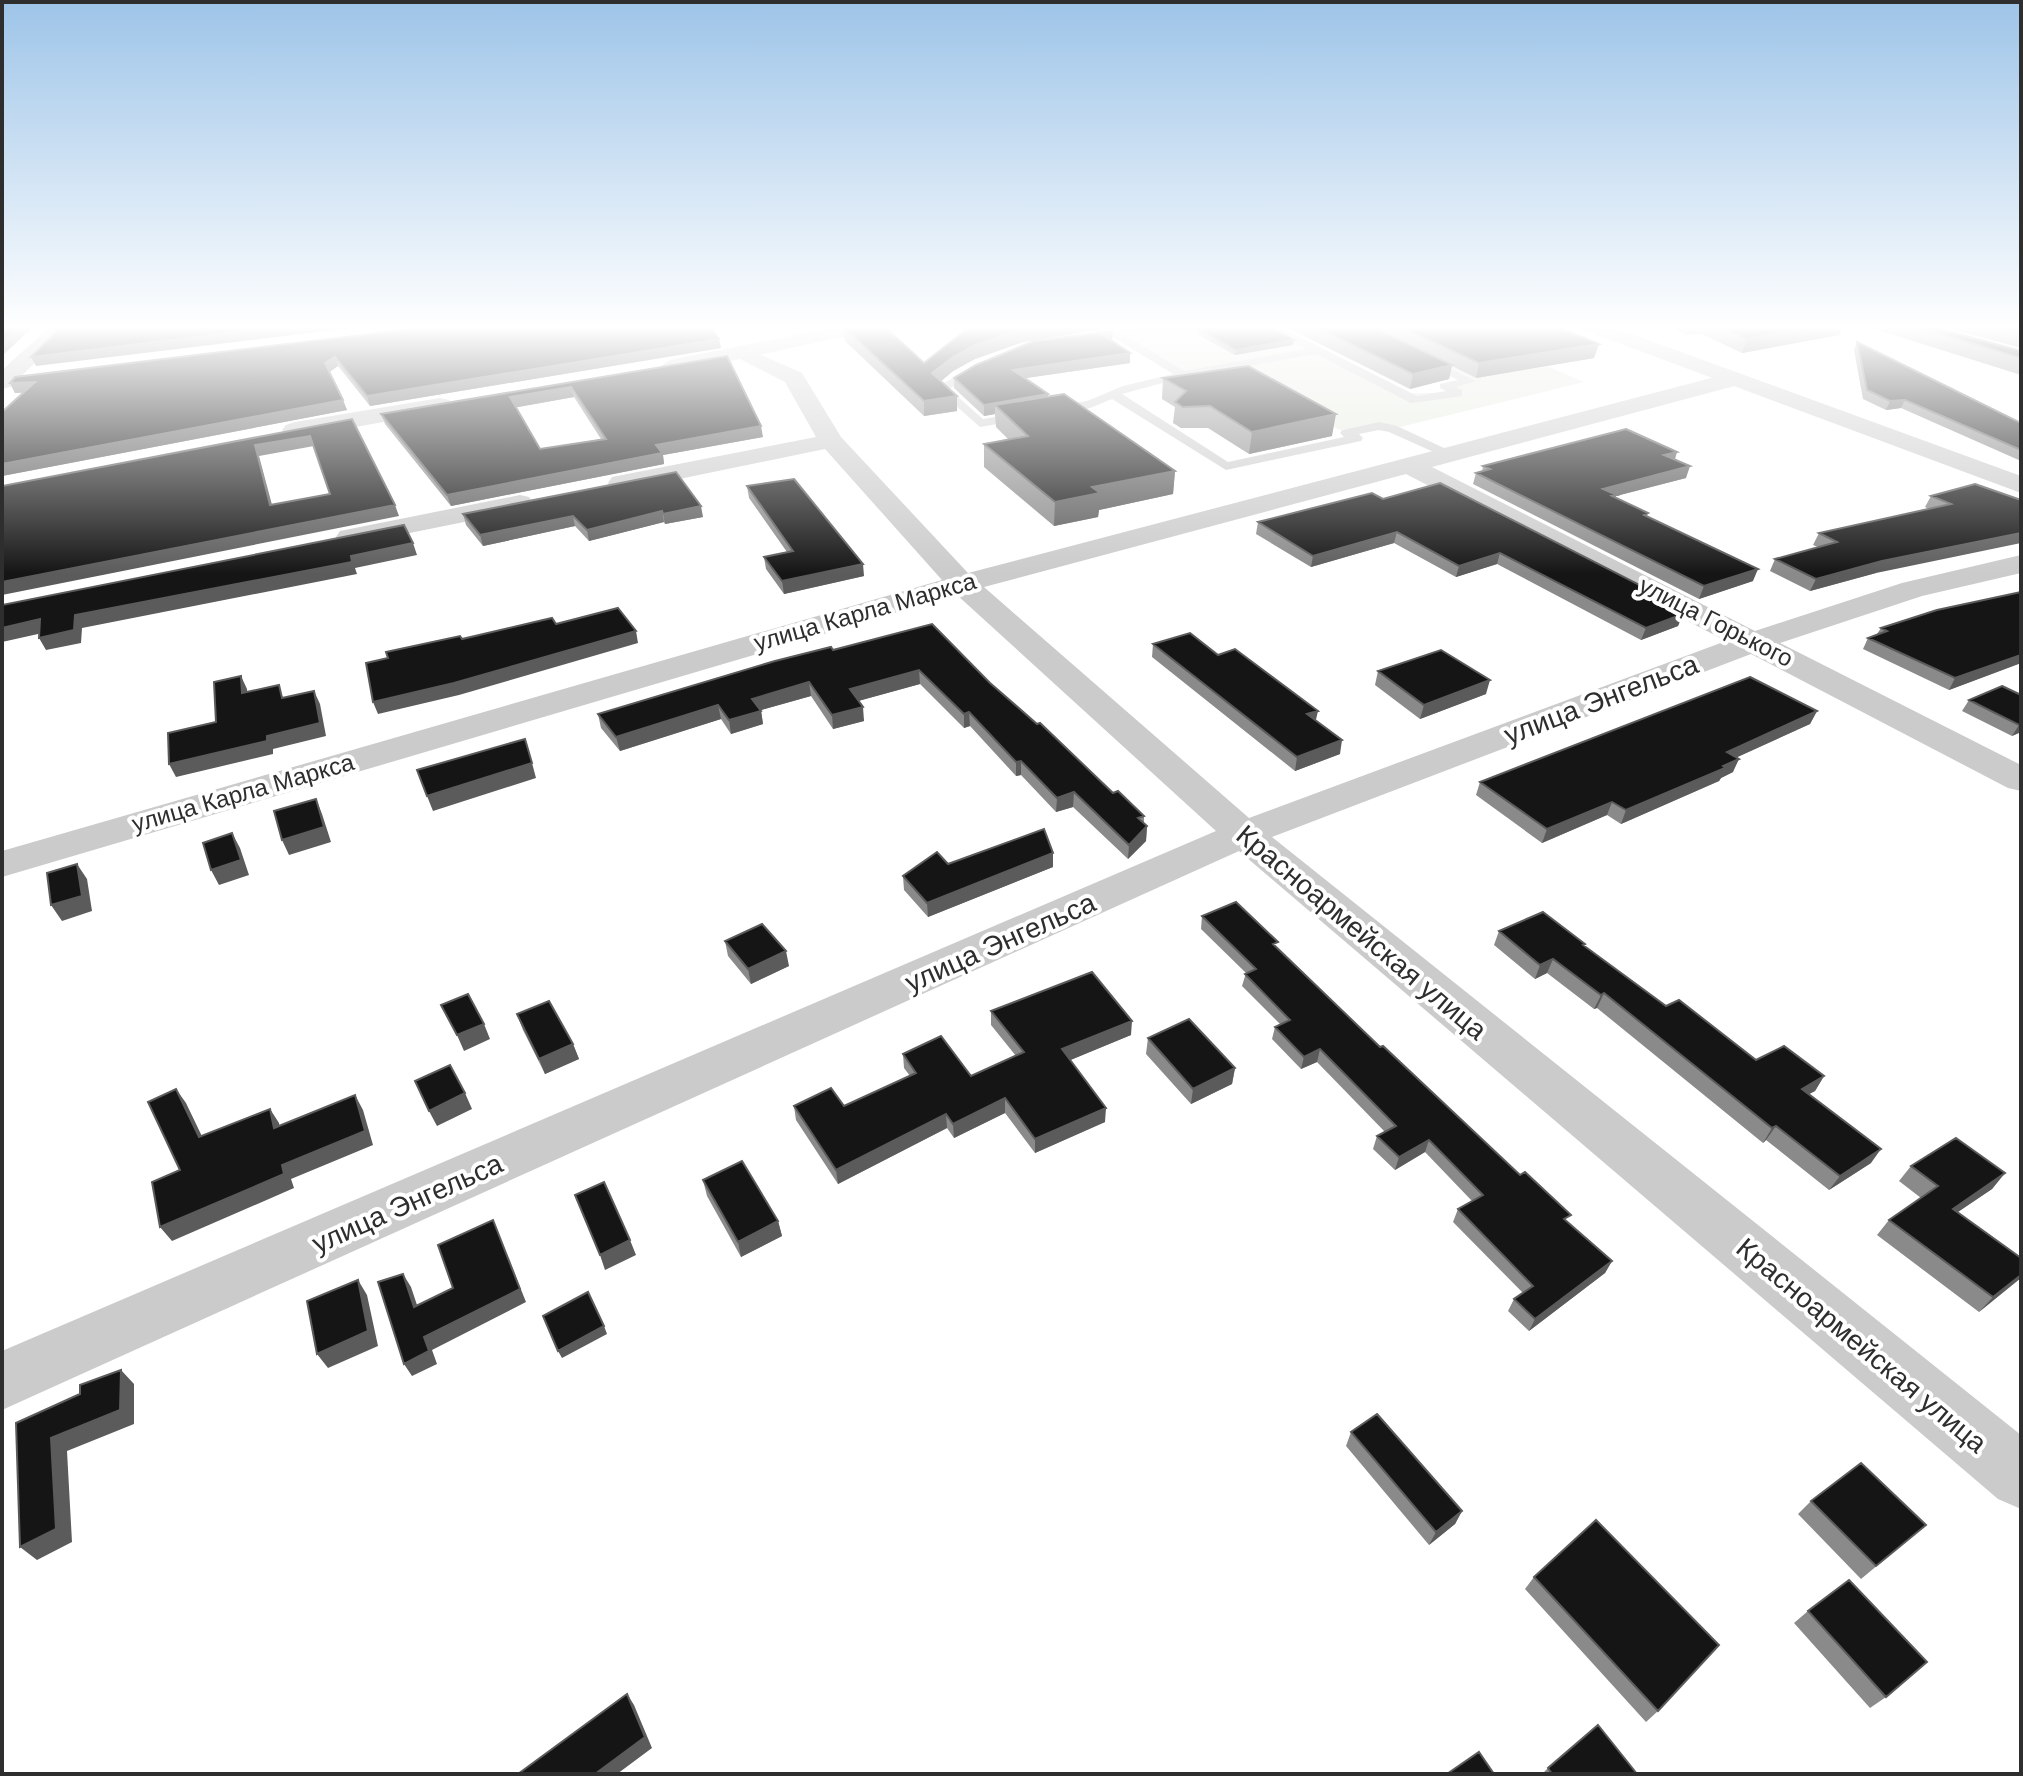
<svg xmlns="http://www.w3.org/2000/svg" width="2023" height="1776" font-family="Helvetica,sans-serif">
<style>
.green{fill:#e4eade}
.lines{fill:none;stroke-linecap:round;stroke-linejoin:round}
.service{fill:#cbcbcb;fill-rule:evenodd}
.minor{fill:#cbcbcb;fill-rule:evenodd}
.tertiary{fill:#cbcbcb;fill-rule:evenodd}
.secondary{fill:#b8b8b8;fill-rule:evenodd}
.wall{fill:#8a8a8a;fill-rule:evenodd}
.shaded-wall{fill:#5b5b5b}
.building{fill:#151515;stroke:#5b5b5b;stroke-width:2;fill-rule:evenodd}
.labels{text-anchor:middle;stroke-width:8;stroke-linejoin:round;paint-order:stroke}
.far-street-label{font-size:24px;fill:#2e2e2e;stroke:#fff}
.street-label{font-size:28px;fill:#2e2e2e;stroke:#fff}
</style>
<rect width="100%" height="100%" fill="#fff"/>
<!-- green -->
<path class="green" d="M1268,325L1401,393H1455L1444,386L1468,382L1350,325H1452L1584,382L1400,427L1375,423L1340,430L1249,381H1195L1114,333Z"/>
<g class="lines">
<!-- service -->
<path class="service" d="M1117,325L1133,328L1260,325L1255,328L1125,335L1184,371L1306,349L1263,325H1276L1417,396L1446,391L1440,388V384L1458,380L1420,362V358H1428L1476,381L1456,387L1462,390V396L1411,403L1316,354L1193,376L1188,381L1181,378L1122,394L1228,462L1344,437L1340,433L1342,430L1379,422L1397,426L1459,455L1447,458L1389,432L1379,430L1359,434L1363,438L1361,441L1226,470L1112,399L1090,408L980,427L936,388L974,365H982V369L949,389L983,419L1087,401L1123,386L1173,374L1113,337L1083,341L1078,338L1121,329Z"/>
<!-- minor -->
<path class="minor" d="M743,347L802,373L841,437L968,573L1734,372L1742,374L1745,379L1742,384L1432,467L1755,631L1902,583L2021,555V573L1922,596L1780,643L2021,765V791L2008,788L1751,654L1272,837L2021,1435V1509L1998,1499L1239,851L2,1410V1351L1216,831L957,595L2,877V851L942,580L825,449L621,491L612,489L608,483L612,477L816,437L785,382L736,357L733,353L736,349ZM1406,474L1726,641L1249,818L984,587Z
M520,495L529,497L533,503L529,509L350,545L340,543L336,537L340,531Z"/>
<!-- tertiary -->
<path class="tertiary" d="M846,325H906L896,331L833,339L670,374L659,367L670,360Z
M1578,325H1607L2021,476V493L1581,329Z
M440,398L449,400L452,405L449,410L295,438L286,435L282,430L286,425L295,422Z"/>
<!-- secondary -->
<path class="secondary" d="M52,325H74L10,387L2,389V370Z"/>
</g>
<!-- wall -->
<path class="wall" d="M445,325L721,348L370,406L338,366L330,372L347,410L2,476V412L23,393H15L10,383Z
M972,325H1116L1115,327L1023,342L975,359L953,371L941,381L957,411L924,416L845,341L843,327L924,363Z
M1282,325H1553L1594,358L1476,378L1452,366L1449,379L1410,389Z
M1669,325H1843L1839,335L1742,353L1702,334L1685,335Z
M1862,325H1926L2021,351V375Z
M1937,325H2021V348Z
M1197,329L1293,345L1235,355L1197,334Z
M1113,331L1111,340L1130,353V363L1025,378L1048,394V397L1175,471L1173,494L1099,510L1098,517L1054,526L984,467V444L1008,439L996,427L995,414L984,416L954,388V378Z
M1857,342L2021,423V461L1901,408L1886,410L1863,399L1854,350Z
M727,356L763,437L663,455L664,464L451,506L385,424L381,414ZM574,397L601,439L540,449L516,407Z
M1163,378L1332,436L1249,454L1208,428H1181L1173,423L1175,407L1162,399Z
M1677,452L1675,460L1686,478L1616,496V498L1648,513L1647,516L1753,581L1699,599L1473,484L1476,473L1482,471L1483,466Z
M676,472L703,517L665,524L664,522L589,541L575,526L483,546L466,525L463,514Z
M1975,484L1876,573L1810,591L1770,571L1775,559L1818,547L1813,545L1819,533L1929,509L1925,507L1931,496Z
M747,486L864,576L784,594L766,569L764,557L787,552L749,498Z
M1383,499L1667,599L1665,605L1683,614L1678,626L1641,640L1497,564L1456,577L1394,543L1311,567L1256,534L1258,522Z
M2021,592V663L1949,690L1863,649L1868,638L1877,634L1881,628Z
M1153,644L1218,655L1340,754L1295,771L1152,657Z
M833,650L990,683L1113,793L1144,816V823L1147,826L1146,841L1128,859L1073,807L1056,812L1021,775L1016,776L970,726L964,728L920,684L858,701L864,721L833,729L811,696L761,710L763,724L731,734L721,719L620,751L601,728L598,714Z
M1378,671L1486,694L1420,719L1375,685Z
M2021,695V732L2012,736L1962,711L1969,700Z
M1817,711L1810,724L1737,757L1733,772L1721,778L1719,781L1621,824L1607,815L1542,843L1476,795L1480,782Z
M948,864L1053,867L928,917L904,890L903,876Z
M1202,916L1277,948L1380,1047L1567,1223L1612,1261L1605,1273L1529,1331L1508,1311L1514,1299L1523,1293L1453,1222L1458,1209L1472,1201L1425,1152L1395,1170L1373,1149L1377,1136L1385,1132L1317,1062L1301,1069L1272,1039L1275,1027L1280,1024L1242,986L1246,973L1201,929Z
M1499,931L1585,944L1584,947L1666,1006L1756,1060L1824,1076L1815,1091L1809,1094L1871,1163L1829,1190L1766,1140L1763,1143L1597,1008L1594,1009L1547,973L1535,979L1494,945Z
M725,941L789,966L751,984L728,956Z
M991,1011L1131,1035L1070,1060L1105,1122L1035,1153L1005,1113L954,1138L947,1128L838,1184L796,1120L794,1106H844L910,1076L904,1068L903,1054L971,1076L1016,1056L991,1025Z
M517,1014L573,1044L579,1059L545,1074L523,1030Z
M1148,1038L1235,1068L1232,1084L1191,1104L1146,1054Z
M1911,1166L2005,1173L1992,1189L1958,1212L2021,1258V1278L1979,1312L1877,1235L1889,1220L1921,1198L1899,1181Z
M703,1180L778,1221L782,1236L741,1257L707,1196Z
M1351,1432L1462,1511L1455,1524L1429,1545L1346,1446Z
M1811,1501L1926,1525L1861,1579L1798,1514Z
M1534,1577L1658,1711L1646,1722L1525,1589Z
M1808,1611L1886,1697L1870,1708L1794,1623Z
M1548,1768L1637,1774H1542Z"/>
<!-- shaded-wall -->
<path class="shaded-wall" d="M21,325H35L2,356V342Z
M296,325H375L36,366L31,357Z
M1046,325H1116L1115,327L1023,342L975,359L953,371L933,388L932,373L953,357L975,345L1023,329Z
M1824,325H1843L1839,335L1742,353L1747,339Z
M1113,331L1112,340L1100,343V333Z
M719,339L721,348L370,406L367,396Z
M1294,340L1293,345L1235,355L1236,350Z
M1599,344L1594,358L1476,378L1479,363Z
M1130,353V363L1013,380V370Z
M335,357L338,366L329,372L325,363Z
M1452,365L1449,379L1410,389L1413,374Z
M35,382L40,392L15,393L10,383Z
M571,387L574,397L513,408L510,397Z
M1048,394V405H995V414L984,416V405Z
M957,396V411L924,416V401Z
M343,400L347,410L2,476V464Z
M1905,400L1901,408L1886,410L1890,401Z
M1336,414L1332,436L1249,454L1252,432Z
M761,426L763,437L663,455L664,464L451,506L447,495L656,445Z
M310,436L314,446L259,456L275,516L270,505L255,445Z
M1677,452L1673,463L1664,455Z
M1690,466L1686,478L1616,496L1613,507L1603,489Z
M1175,471L1173,494L1099,510L1098,517L1054,526L1055,502L1092,487Z
M395,505L399,516L2,595V582Z
M701,506L703,517L665,524L663,514Z
M662,511L664,522L589,541L587,530Z
M573,516L575,526L483,546L480,535Z
M1397,532L1394,543L1311,567L1313,556Z
M2021,533V543L1876,573L1810,591L1816,579L1882,561Z
M413,543L417,555L355,568L357,574L82,628L81,643L46,650L39,638L75,615Z
M1500,553L1497,564L1456,577L1459,566Z
M863,564L864,576L784,594L782,581Z
M1758,569L1753,581L1699,599L1704,586Z
M1683,614L1678,626L1641,640L1646,628Z
M40,619L47,632L2,642V628Z
M636,631L638,643L459,695L378,714L373,702Z
M2021,655V663L1949,690L1955,678Z
M919,670L920,684L851,703L850,689Z
M241,676L247,689L248,706L242,693Z
M1490,680L1486,694L1420,719L1424,705Z
M809,682L811,696L754,712L752,699Z
M314,691L320,704L326,736L273,749V754L176,777L169,764L267,736Z
M718,705L721,719L620,751L616,737Z
M863,707L864,721L833,729L832,715Z
M761,711L763,724L731,734L729,720Z
M1318,711L1315,724L1307,714Z
M1817,711L1810,724L1720,765L1727,752Z
M969,712L970,726L964,728V714Z
M2021,724V732L2012,736L2019,725Z
M1342,740L1340,754L1295,771L1297,757Z
M1739,759L1733,772L1721,778L1719,781L1621,824L1626,810Z
M1021,761V775L1016,776V762Z
M532,763L536,778L433,811L427,796Z
M1074,792L1073,807L1056,812L1057,798Z
M316,799L322,814L331,842L289,855L282,840Z
M1612,802L1607,815L1542,843L1547,829Z
M1147,826L1146,841L1128,859L1129,845Z
M232,833L240,848L249,875L219,885L211,870Z
M1053,853V867L928,917L927,903Z
M77,864L87,879L92,911L62,921L51,905Z
M786,951L789,966L751,984L748,969Z
M1553,959L1547,973L1535,979L1540,965Z
M1604,993L1597,1008L1594,1009L1601,995Z
M1132,1021L1131,1035L1061,1064L1062,1049Z
M484,1024L490,1039L464,1051L457,1035Z
M573,1044L579,1059L545,1074L539,1059Z
M1320,1049L1317,1062L1301,1069L1304,1057Z
M1235,1068L1232,1084L1191,1104L1193,1089Z
M1824,1076L1815,1091L1792,1103L1802,1089Z
M176,1089L186,1103L209,1151L199,1137Z
M465,1093L472,1109L437,1126L429,1111Z
M355,1095L363,1110L373,1145L291,1179L294,1188L172,1241L160,1227L282,1165Z
M1005,1098V1113L954,1138L953,1124Z
M1106,1108L1105,1122L1035,1153V1139Z
M270,1109L279,1123L283,1142L274,1128Z
M946,1114L947,1128L838,1184L836,1170Z
M1776,1126L1766,1140L1763,1143L1772,1128Z
M1429,1140L1425,1152L1395,1170L1399,1157Z
M1881,1149L1871,1163L1829,1190L1840,1176Z
M2005,1173L1992,1189L1940,1224L1953,1209Z
M493,1220L526,1302L432,1350L437,1364L412,1376L404,1364L424,1337Z
M778,1221L782,1236L741,1257L738,1242Z
M630,1240L636,1255L605,1270L600,1255Z
M1612,1261L1605,1273L1529,1331L1535,1319Z
M403,1274L411,1287L422,1320L414,1307Z
M2021,1275V1278L2017,1281L1979,1312L1993,1297Z
M358,1280L367,1295L378,1346L328,1368L317,1354Z
M604,1326L607,1334L562,1358L558,1351Z
M121,1370L134,1384V1424L67,1451L72,1542L37,1560L20,1547L51,1438Z
M1462,1511L1455,1524L1429,1545L1436,1532Z
M627,1694L634,1705L652,1748L617,1774H595Z"/>
<!-- building -->
<path class="building" d="M2,325H21L2,342Z
M63,325H192L191,327L207,325H296L31,357Z
M445,325H710L719,339L367,396L335,357L325,363L343,400L2,464V412L35,382L10,383L15,377Z
M859,325H883L924,363L972,325H1046L1023,329L975,345L953,357L932,373L957,396L924,401L843,327Z
M1258,325H1267L1294,340L1236,350L1197,329Z
M1312,325H1369L1452,365L1413,374Z
M1396,325H1553L1599,344L1479,363Z
M1717,325H1824L1747,339Z
M1911,325H1926L2021,351V358Z
M1994,325H2021V332Z
M1113,331L1100,333L1130,353L1013,370L1048,394L984,405L954,378L976,365L1034,341Z
M1857,342L2021,423V450L1905,400L1890,401L1867,390Z
M727,356L761,426L656,445L662,453L447,495L381,414ZM571,387L606,439L540,449L510,397Z
M1248,366L1336,414L1252,432L1210,406L1183,407L1175,402L1186,391L1163,378Z
M1064,394L1175,471L1092,487L1100,493L1055,502L984,444L1028,436L995,405Z
M352,419L395,505L2,582V486ZM310,436L330,494L270,505L255,445Z
M1626,429L1677,452L1664,455L1690,466L1603,489L1617,495L1612,496L1648,513L1644,515L1758,569L1704,586L1476,473L1490,469L1483,466Z
M676,472L701,506L663,514L662,511L587,530L573,516L480,535L463,514Z
M794,479L863,564L782,581L764,557L793,551L747,486Z
M1440,483L1667,599L1659,602L1683,614L1646,628L1500,553L1459,566L1397,532L1313,556L1258,522L1372,493L1383,499Z
M1975,484L2021,500V533L1882,561L1816,579L1775,559L1837,542L1819,533L1951,504L1931,496Z
M404,525L413,543L351,556L352,562L75,615L74,630L39,638L40,619L2,628V605Z
M2021,592V655L1955,678L1868,638L1887,631L1881,628L1937,610Z
M618,608L636,631L454,683L373,702L366,663L388,658L386,652L460,636L462,639L552,618L556,624Z
M932,624L990,683L1037,724L1040,723L1113,793L1118,791L1144,816L1138,818L1147,826L1129,845L1074,792L1057,798L1021,761L1016,762L969,712L964,714L919,670L850,689L863,707L832,715L809,682L752,699L761,711L729,720L718,705L616,737L598,714L775,661L831,647L833,650Z
M1190,633L1218,655L1235,649L1318,711L1307,714L1342,740L1297,757L1153,644Z
M1441,650L1490,680L1424,705L1378,671Z
M241,676L242,693L279,685L282,698L314,691L320,723L267,736V741L169,764L168,733L216,722L214,682Z
M1750,677L1817,711L1727,752L1739,759L1723,766L1725,768L1626,810L1612,802L1547,829L1480,782Z
M2002,686L2021,695V724L2019,725L1969,700Z
M525,739L532,763L427,796L417,770Z
M316,799L324,827L282,840L274,811Z
M1044,829L1053,853L927,903L903,876L937,852L948,864Z
M232,833L241,860L211,870L203,843Z
M77,864L82,896L51,905L47,873Z
M1236,902L1278,942L1273,944L1380,1047L1383,1046L1520,1175L1525,1172L1571,1215L1564,1219L1612,1261L1535,1319L1514,1299L1533,1286L1458,1209L1483,1195L1429,1140L1399,1157L1377,1136L1396,1126L1320,1049L1304,1057L1275,1027L1290,1020L1245,974L1256,969L1202,916Z
M1543,912L1585,944L1583,945L1666,1006L1679,1000L1756,1060L1784,1046L1824,1076L1802,1089L1881,1149L1840,1176L1776,1126L1772,1128L1604,993L1601,995L1553,959L1540,965L1499,931Z
M762,924L786,951L748,969L725,941Z
M1092,972L1132,1021L1062,1049L1106,1108L1035,1139L1005,1098L953,1124L946,1114L836,1170L794,1106L831,1088L844,1106L916,1073L903,1054L941,1036L971,1076L1024,1052L991,1011Z
M468,994L484,1024L457,1035L441,1005Z
M549,1001L573,1044L539,1059L517,1014Z
M1189,1019L1235,1068L1193,1089L1148,1038Z
M450,1065L465,1093L429,1111L415,1081Z
M176,1089L199,1137L270,1109L274,1128L355,1095L365,1131L282,1165L284,1174L160,1227L152,1182L180,1170L148,1102Z
M1956,1138L2005,1173L1953,1209L2021,1258V1275L1993,1297L1889,1220L1938,1186L1911,1166Z
M742,1161L778,1221L738,1242L703,1180Z
M604,1182L630,1240L600,1255L575,1195Z
M493,1220L520,1289L424,1337L429,1351L404,1364L378,1282L403,1274L414,1307L453,1288L438,1245Z
M358,1280L368,1331L317,1354L307,1301Z
M588,1292L604,1326L558,1351L543,1316Z
M121,1370L120,1410L51,1438L56,1529L20,1547L16,1423L80,1394V1385Z
M1377,1414L1462,1511L1436,1532L1351,1432Z
M1861,1463L1926,1525L1876,1566L1811,1501Z
M1596,1520L1719,1645L1658,1711L1534,1577Z
M1849,1580L1927,1662L1886,1697L1808,1611Z
M627,1694L645,1737L595,1774H518Z
M1598,1725L1637,1774H1552L1548,1768Z
M1479,1752L1494,1774H1447Z"/>
<!-- sky -->
<linearGradient id="sky" x2="0" y2="1"><stop stop-color="#9dc4e8"/><stop offset="0.57" stop-color="#fff"/><stop offset="1" stop-color="#fff" stop-opacity="0"/></linearGradient>
<rect width="2023" height="574" fill="url(#sky)"/>
<g class="labels">
<!-- far-street labels -->
<g class="far-street-label">
<text transform="translate(865 612) rotate(-16)" y="8">улица Карла Маркса</text>
<text transform="translate(1716 622) rotate(27)" y="8">улица Горького</text>
<text transform="translate(243 793) rotate(-16)" y="8">улица Карла Маркса</text>
</g>
<!-- street labels -->
<g class="street-label">
<text transform="translate(1601 699) rotate(-21)" y="10">улица Энгельса</text>
<text transform="translate(1362 932) rotate(40)" y="10">Красноармейская улица</text>
<text transform="translate(1000 942) rotate(-24)" y="10">улица Энгельса</text>
<text transform="translate(407 1203) rotate(-24)" y="10">улица Энгельса</text>
<text transform="translate(1862 1345) rotate(40)" y="10">Красноармейская улица</text>
</g>
</g>
<!-- border -->
<rect width="2023" height="1776" fill="none" stroke="#2e2e2e" stroke-width="8"/>
</svg>
